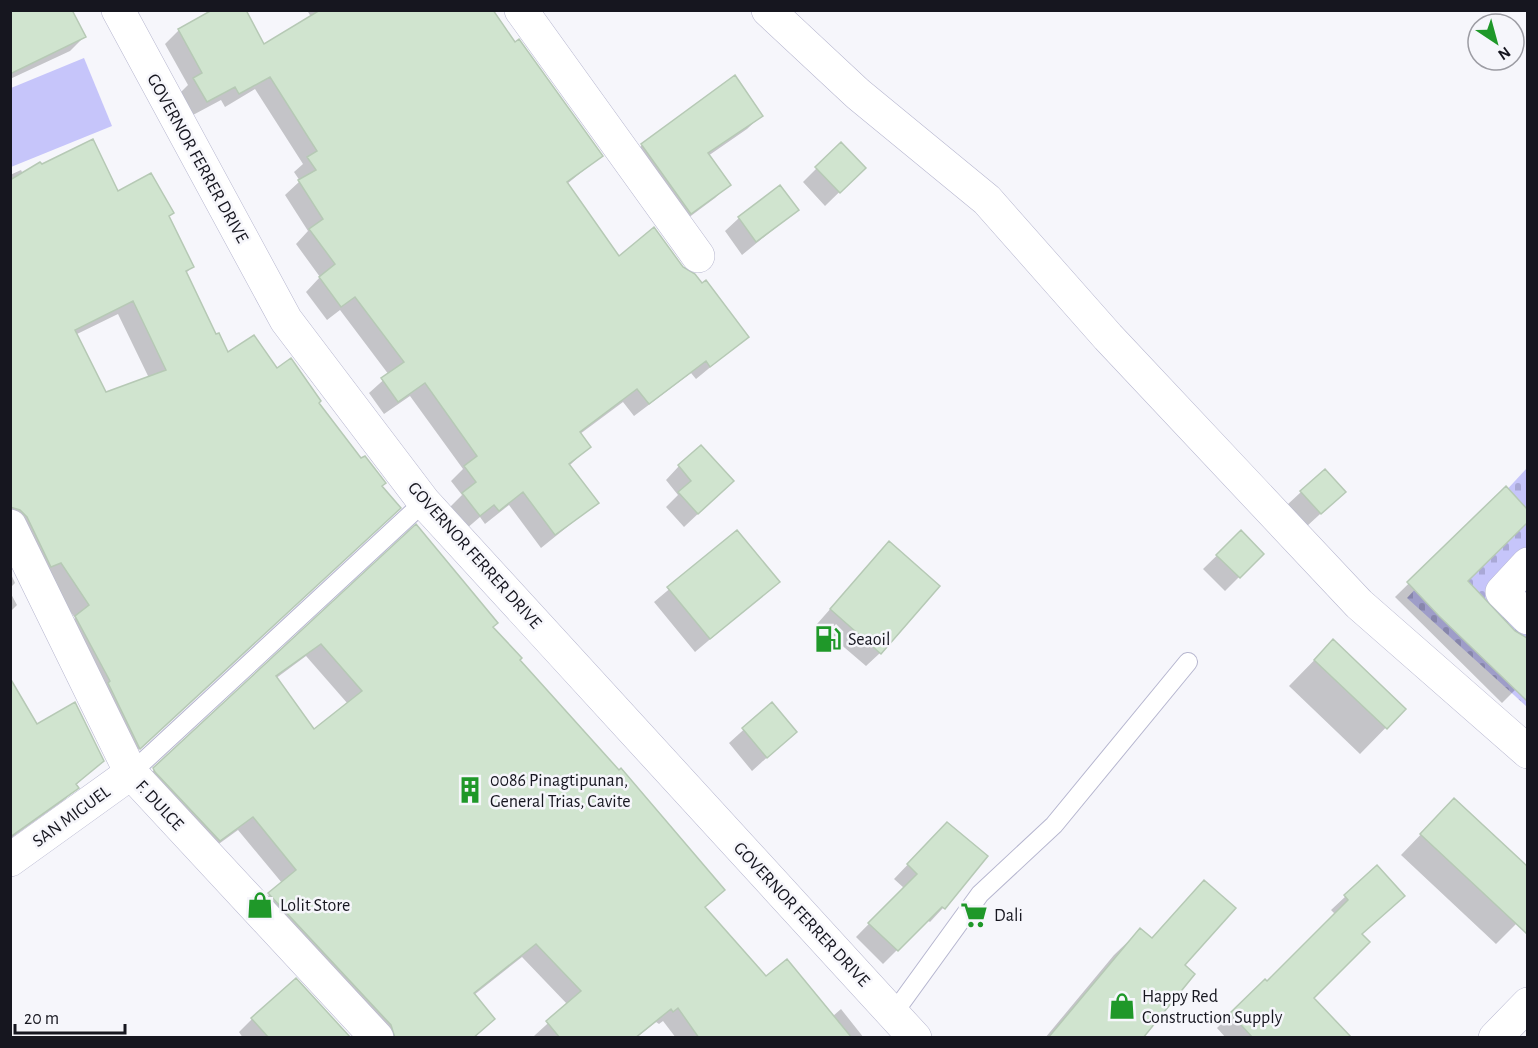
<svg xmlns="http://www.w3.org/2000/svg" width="1538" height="1048" font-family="'Alegreya Sans',sans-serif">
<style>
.green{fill:#c6c5fa}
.cemetery{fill:url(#cemetery-stones)}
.shadow{fill:#0003;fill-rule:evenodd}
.building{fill:#d0e4cf;stroke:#b6c9b5;stroke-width:1.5;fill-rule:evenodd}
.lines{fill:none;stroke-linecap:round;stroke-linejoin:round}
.service-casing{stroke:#b6b6cf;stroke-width:20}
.minor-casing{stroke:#b6b6cf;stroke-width:34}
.secondary-casing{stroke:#b6b6cf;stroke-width:34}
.service{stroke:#fff;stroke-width:18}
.minor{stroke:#fff;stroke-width:33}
.secondary{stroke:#fff;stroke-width:33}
.labels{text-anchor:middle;stroke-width:5;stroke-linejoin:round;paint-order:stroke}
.street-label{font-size:18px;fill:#16161f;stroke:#f6f6fb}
.poi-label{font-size:18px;fill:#16161f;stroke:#f6f6fb;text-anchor:start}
</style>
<defs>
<pattern id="cemetery-stones" width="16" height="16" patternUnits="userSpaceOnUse" patternTransform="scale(1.5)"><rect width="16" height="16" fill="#c6c5fa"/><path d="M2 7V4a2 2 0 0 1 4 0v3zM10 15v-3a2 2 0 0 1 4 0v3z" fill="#a9a8d6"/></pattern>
</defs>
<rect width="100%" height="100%" fill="#f6f6fb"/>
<!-- green -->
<path class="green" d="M84,58L112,126L11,167V88Z"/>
<!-- cemetery -->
<path class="cemetery" d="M1527,468V707L1407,598Z"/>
<!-- shadow -->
<path class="shadow" d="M10,10L84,37L70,51L10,79Z
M307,10H491L601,156L567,184L619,258L682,268L747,337L696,379L691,373L634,416L623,402L580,434L589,447L569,466L597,503L541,548L509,505L485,524L480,517L466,529L449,508L462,495L451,481L463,469L410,396L384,414L369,393L389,375L340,310L327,320L306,292L320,277L296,244L308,231L285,195L300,181L294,172L303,164L255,89L225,107L221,100L193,115L180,93L188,85L165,44L179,30L264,46L311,17Z
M734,77L761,116L747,129L708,156L729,184L715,198L676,227L628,159L642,145Z
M841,144L864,168L825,206L803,182Z
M21,170L23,174L118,193L172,213L168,217L192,267L186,273L216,336L228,355L277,370L317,403L380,486L386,521L126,761L62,631L75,618L10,529V175ZM118,314L149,378L105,394L75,335Z
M797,210L742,255L725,231L739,218Z
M679,466L718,495L684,527L666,507L678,495L666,480Z
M1506,488L1528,511V521L1466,581L1514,633L1528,640V677L1502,703L1395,597Z
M1301,492H1344L1306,527L1287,505Z
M416,526L704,908L766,978L833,1016L841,1009L864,1038H676L663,1021L659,1024L656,1022L636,1038H535L534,1036L568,1005L522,957L474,995L493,1019L474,1038H376L255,908L282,883L238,830L205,854L140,783ZM306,656L348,704L313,731L275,679Z
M737,532L778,582L695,652L654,602Z
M1241,532L1262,554L1225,591L1203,569Z
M884,548L880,653L866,666L817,624Z
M10,572L15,583L10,588Z
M10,592L17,605L10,612Z
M1333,641L1404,709L1360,754L1289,686Z
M10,692L37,726L102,761L75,786L77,788L63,801L10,839Z
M772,704L795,732L752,771L729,743Z
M1454,800L1528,868V912L1496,944L1401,855Z
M933,838L986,857L943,908L930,922L927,920L883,964L856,937L904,888L894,879Z
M1377,867L1360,935L1312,998L1350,1038H1226L1217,1028L1265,981L1267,983L1336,915L1331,910Z
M1204,882L1183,965L1141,1038H1045L1114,955L1140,930L1151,939Z
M252,1019L349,1038H243L239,1032Z"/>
<!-- building -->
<path class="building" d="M10,10H72L86,37L10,74Z
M212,10H246L264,44L320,10H493L515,42L519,39L603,156L567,182L619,256L654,227L683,267L695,274L702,283L706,280L749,337L710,367L706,361L649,404L637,389L580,432L591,447L569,464L599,503L555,535L523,492L499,511L494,505L480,516L462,493L476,482L464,466L477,456L425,383L398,402L381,378L404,362L355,297L341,307L319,277L335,264L309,229L323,219L298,180L316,170L307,157L317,151L270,77L239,94L235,87L207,102L193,78L202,73L178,29Z
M735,75L763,116L708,153L731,185L691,214L641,144Z
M93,139L118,191L151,173L174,213L169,216L194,267L186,271L216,334L219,333L228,352L254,335L277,368L291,358L321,401L319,403L361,458L365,456L386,483L382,486L401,508L140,749L108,683L110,681L75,616L89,605L61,563L51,567L27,517L20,510L10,507V180L40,162L42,164ZM133,301L166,370L106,392L75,330Z
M841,142L866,168L840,193L815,167Z
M780,185L799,210L756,242L738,217Z
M701,445L734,481L698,514L678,492L691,481L678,465Z
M1325,469L1346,492L1321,514L1300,491Z
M1506,486L1527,509V523L1468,581L1515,631L1527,638V701L1439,616L1407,582Z
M416,524L498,623L493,627L522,658L520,660L619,770L621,768L725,890L705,907L766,976L787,959L852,1038H699L678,1008L673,1012L671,1009L635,1038H560L546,1021L581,991L536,944L474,993L495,1019L473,1038H395L391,1025L268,893L296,870L253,817L220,841L155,772L153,768ZM321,644L362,691L314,729L276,676Z
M737,530L780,582L710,639L667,587Z
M1241,530L1264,554L1240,578L1216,555Z
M889,541L940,586L881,654L830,609Z
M1333,639L1406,709L1387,729L1314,660Z
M10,678L37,724L75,702L104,761L76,784L79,788L10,837Z
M772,702L797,732L767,758L742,728Z
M1454,798L1527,866V934L1420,834Z
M947,822L988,856L945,909L942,907L898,951L868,923L917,874L907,864Z
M1377,865L1405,896L1362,934L1370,942L1314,998L1352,1038H1253L1230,1013L1265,979L1267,981L1348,900L1344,895Z
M1204,880L1236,908L1185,965L1195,974L1143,1038H1048L1140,928L1152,938Z
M296,978L351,1038H269L251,1018Z"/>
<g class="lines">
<defs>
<path id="service" d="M131,773L424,502
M893,1014L980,894L1054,825L1188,662"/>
<path id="minor" d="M521,10L698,256
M768,10L858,94L987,200L1108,337L1359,604L1528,752
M10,526L131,773L377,1038
M1528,564L1502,592L1528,618
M10,860L131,773
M1495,1038L1528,1004"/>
<path id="secondary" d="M118,10L286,320L424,502L915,1038"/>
</defs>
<!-- service casing -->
<use href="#service" class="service-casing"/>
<!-- minor casing -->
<use href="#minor" class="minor-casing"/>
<!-- secondary casing -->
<use href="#secondary" class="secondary-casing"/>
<!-- service -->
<use href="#service" class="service"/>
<!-- minor -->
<use href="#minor" class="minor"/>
<!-- secondary -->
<use href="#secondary" class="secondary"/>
</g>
<!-- icons -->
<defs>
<symbol id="fuel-bare" viewBox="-9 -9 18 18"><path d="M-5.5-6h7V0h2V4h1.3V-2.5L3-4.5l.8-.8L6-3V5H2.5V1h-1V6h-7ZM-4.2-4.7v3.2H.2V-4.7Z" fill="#1f9829" stroke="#f6f6fb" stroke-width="2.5" paint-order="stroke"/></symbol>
<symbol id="building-bare" viewBox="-9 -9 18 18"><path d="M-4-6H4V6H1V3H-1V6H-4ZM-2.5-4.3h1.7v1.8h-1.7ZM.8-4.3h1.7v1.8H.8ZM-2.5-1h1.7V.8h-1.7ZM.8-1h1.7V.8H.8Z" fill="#1f9829" stroke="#f6f6fb" stroke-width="2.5" paint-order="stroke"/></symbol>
<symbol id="shop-bare" viewBox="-9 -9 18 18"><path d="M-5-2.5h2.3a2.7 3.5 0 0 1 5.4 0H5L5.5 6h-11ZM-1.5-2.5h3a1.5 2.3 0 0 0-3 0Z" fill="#1f9829" stroke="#f6f6fb" stroke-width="2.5" paint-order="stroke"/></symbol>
<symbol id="supermarket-bare" viewBox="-9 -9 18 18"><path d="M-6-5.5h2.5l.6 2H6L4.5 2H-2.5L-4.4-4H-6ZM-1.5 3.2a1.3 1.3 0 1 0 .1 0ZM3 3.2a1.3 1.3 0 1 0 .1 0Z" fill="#1f9829" stroke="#f6f6fb" stroke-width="2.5" paint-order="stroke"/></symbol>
</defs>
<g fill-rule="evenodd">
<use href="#fuel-bare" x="809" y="620" width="38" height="38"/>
<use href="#building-bare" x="451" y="771" width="38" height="38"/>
<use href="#shop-bare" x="241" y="886" width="38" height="38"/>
<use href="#supermarket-bare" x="955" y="896" width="38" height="38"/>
<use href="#shop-bare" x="1103" y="987" width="38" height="38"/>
</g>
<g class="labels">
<!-- street labels -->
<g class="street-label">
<text transform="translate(198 158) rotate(61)" y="6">GOVERNOR FERRER DRIVE</text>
<text transform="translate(475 555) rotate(48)" y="6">GOVERNOR FERRER DRIVE</text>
<text transform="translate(160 805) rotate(47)" y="6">F. DULCE</text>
<text transform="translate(71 816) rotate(-36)" y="6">SAN MIGUEL</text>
<text transform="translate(802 914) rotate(47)" y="6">GOVERNOR FERRER DRIVE</text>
</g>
<!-- poi labels -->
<g class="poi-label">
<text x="848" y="645">Seaoil</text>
<text x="490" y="786">0086 Pinagtipunan,<tspan x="490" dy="21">General Trias, Cavite</tspan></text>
<text x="280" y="911">Lolit Store</text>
<text x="994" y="921">Dali</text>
<text x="1142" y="1002">Happy Red<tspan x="1142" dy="21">Construction Supply</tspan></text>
</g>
</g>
<!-- border -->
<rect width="1538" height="1048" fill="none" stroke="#16161f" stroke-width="24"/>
<!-- north arrow -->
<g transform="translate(1496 42) rotate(144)"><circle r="28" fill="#f6f6fb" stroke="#9c9ca3" stroke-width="1.5"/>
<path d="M0-4.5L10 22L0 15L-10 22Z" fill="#1f9829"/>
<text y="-9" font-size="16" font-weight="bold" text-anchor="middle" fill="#16161f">N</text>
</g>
<!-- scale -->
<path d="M15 1024v9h110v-9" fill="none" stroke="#16161f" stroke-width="3"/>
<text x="24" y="1024" font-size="18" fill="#16161f" stroke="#f6f6fb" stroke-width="4.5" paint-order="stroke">20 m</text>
</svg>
